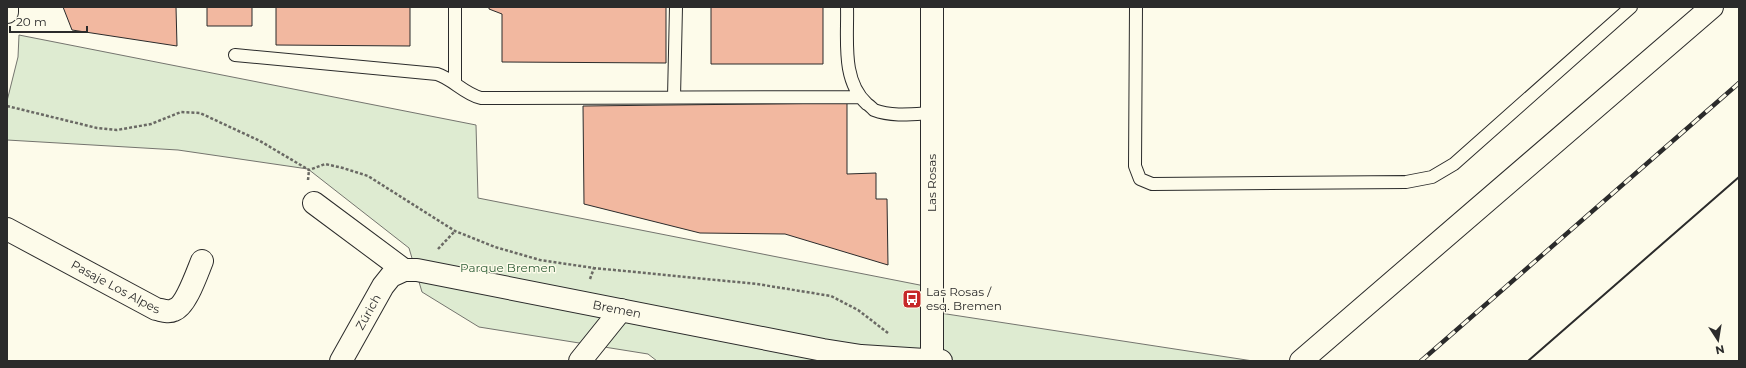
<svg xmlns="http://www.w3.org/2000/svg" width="1746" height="368" font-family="Montserrat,sans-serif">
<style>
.green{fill:#deebd1;stroke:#74746e}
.building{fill:#f2b8a0;stroke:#2b2b2b}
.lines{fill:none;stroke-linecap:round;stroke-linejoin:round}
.service-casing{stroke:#2b2b2b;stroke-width:14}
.minor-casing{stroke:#2b2b2b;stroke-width:24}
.secondary-casing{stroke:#2b2b2b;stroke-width:24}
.path{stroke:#6a6964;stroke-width:2.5;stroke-dasharray:3 2;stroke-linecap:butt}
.service{stroke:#fdfbea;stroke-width:12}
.minor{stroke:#fdfbea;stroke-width:22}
.secondary{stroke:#fdfbea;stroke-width:22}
.rail-casing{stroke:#2b2b2b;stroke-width:4.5}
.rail{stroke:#fdfbea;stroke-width:3;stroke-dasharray:9;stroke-linecap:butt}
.wall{stroke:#2b2b2b;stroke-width:2}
.labels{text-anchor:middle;stroke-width:3;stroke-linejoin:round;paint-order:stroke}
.street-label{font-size:12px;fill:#2b2b2b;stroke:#fdfbea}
.park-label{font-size:12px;fill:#34623c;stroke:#fdfbea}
.poi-label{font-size:12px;fill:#2b2b2b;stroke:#fdfbea;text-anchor:start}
</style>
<rect width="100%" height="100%" fill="#fdfbea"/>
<!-- green -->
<path class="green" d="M19,35L476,125L478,198L940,289V313L1253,361H657L648,354L479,327L422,292L409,248L308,169L178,150L7,140V101L18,57Z"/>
<!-- building -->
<path class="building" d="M63,7H176L177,46L72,30Z
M207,7H252V26H207Z
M276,7H410V46L276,45Z
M489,7H666V63L502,62V14L489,9Z
M711,7H823V64H711Z
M847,103V174L876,173V199H887L888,265L785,234L700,233L584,204L583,106Z"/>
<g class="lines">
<defs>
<path id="service" d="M847,7C848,39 841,80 867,104C869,105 872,108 874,110C892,117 914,114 932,113
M1136,7L1135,166L1140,179L1152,184L1406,182L1432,177L1454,164L1631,7
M235,55L437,74C453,79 464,94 481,98L860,97
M455,82V7
M674,97L676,7"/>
<g id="minor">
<path d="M7,12V7"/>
<path id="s1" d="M314,203L404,270H417L823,350L861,356L941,361"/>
<path id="s2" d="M7,229L156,309C162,310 168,313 174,310C186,306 197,273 202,261"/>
<path d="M932,360V7"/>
<path id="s3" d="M341,361L383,286L391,276L404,270"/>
<path d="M580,361L621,310"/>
</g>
<path id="secondary" d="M1301,361L1712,7"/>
</defs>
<!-- service casing -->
<use href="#service" class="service-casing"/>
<!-- minor casing -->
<use href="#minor" class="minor-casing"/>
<!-- secondary casing -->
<use href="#secondary" class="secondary-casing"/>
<!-- path -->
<path class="path" d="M7,106L97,128L117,130L151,124L181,112L200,113L260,141L309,170L325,164L343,168L368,176L455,231L495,247L540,260L594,268L757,284L831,296L858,310L888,333
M308,180L309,170
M438,249L455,231
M590,279L594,268"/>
<!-- service -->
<use href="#service" class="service"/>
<!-- minor -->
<use href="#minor" class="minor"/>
<!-- secondary -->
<use href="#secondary" class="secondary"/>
<defs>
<path id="rail" d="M1421,361L1739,83"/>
</defs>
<!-- rail casing -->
<use href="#rail" class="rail-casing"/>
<!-- rail -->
<use href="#rail" class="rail"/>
<!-- wall -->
<path class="wall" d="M1528,361L1739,177"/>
</g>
<!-- icons -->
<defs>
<symbol id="bus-square" viewBox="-11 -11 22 22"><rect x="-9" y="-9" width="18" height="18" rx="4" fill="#c62828" stroke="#fdfbea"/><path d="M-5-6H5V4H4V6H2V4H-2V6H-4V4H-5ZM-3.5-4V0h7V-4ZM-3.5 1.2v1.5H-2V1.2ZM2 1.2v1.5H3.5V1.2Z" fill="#fff"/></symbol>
</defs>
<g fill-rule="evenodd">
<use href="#bus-square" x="901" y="288" width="22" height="22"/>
</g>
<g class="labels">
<!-- street labels -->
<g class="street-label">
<text transform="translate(932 183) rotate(-90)" y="4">Las Rosas</text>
<text dy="4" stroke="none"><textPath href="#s2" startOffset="123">Pasaje Los Alpes</textPath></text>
<text dy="4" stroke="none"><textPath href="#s1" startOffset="329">Bremen</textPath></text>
<text dy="4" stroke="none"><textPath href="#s3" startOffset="56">Zúrich</textPath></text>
</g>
<!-- park labels -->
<g class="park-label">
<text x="508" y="272">Parque Bremen</text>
</g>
<!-- poi labels -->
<g class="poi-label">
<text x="926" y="296">Las Rosas /<tspan x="926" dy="14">esq. Bremen</tspan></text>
</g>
</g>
<!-- border -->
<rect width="1746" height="368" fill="none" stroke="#2b2b2b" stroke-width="16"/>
<!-- north arrow -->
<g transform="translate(1718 340) rotate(168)" stroke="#fdfbea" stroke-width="3" paint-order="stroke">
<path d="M0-3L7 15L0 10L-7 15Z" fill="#2b2b2b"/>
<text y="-6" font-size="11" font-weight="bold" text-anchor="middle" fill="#2b2b2b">N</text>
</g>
<!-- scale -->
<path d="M10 26v6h77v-6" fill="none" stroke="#2b2b2b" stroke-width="2"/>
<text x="16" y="26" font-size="12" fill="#2b2b2b" stroke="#fdfbea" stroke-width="3" paint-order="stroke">20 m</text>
</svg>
